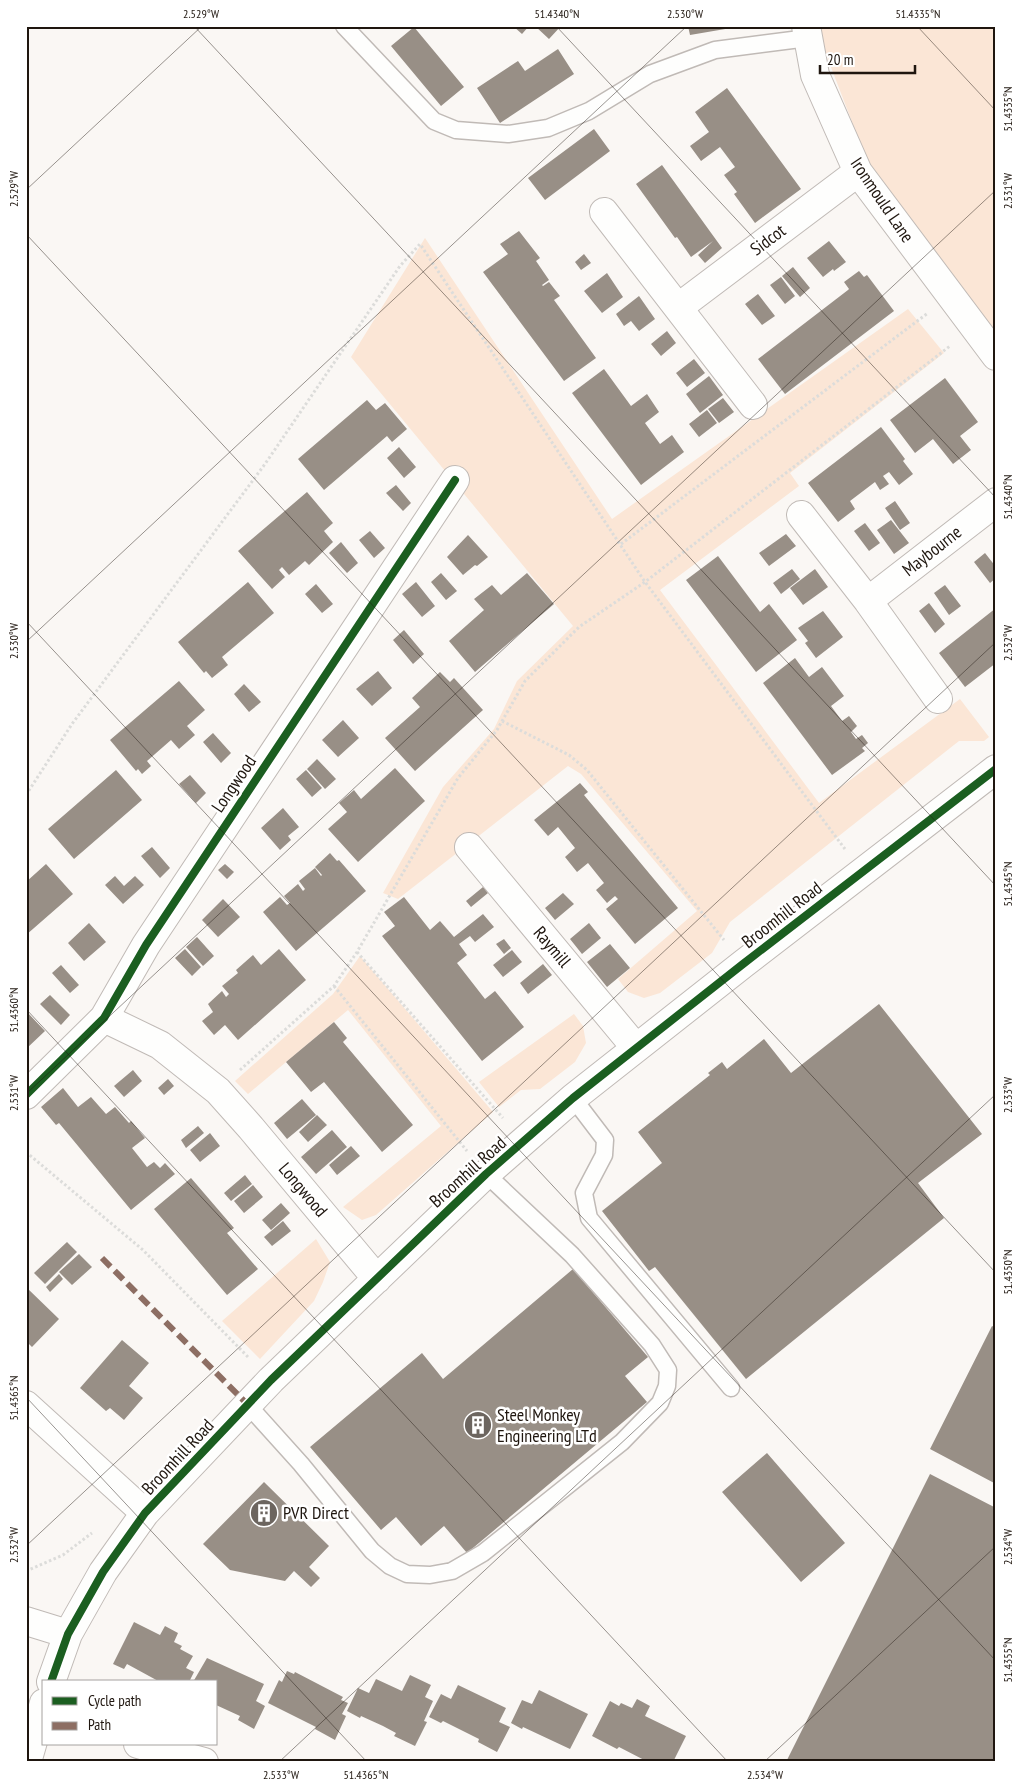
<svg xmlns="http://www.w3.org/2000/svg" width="1022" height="1788" font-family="'PT Sans Narrow',sans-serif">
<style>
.green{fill:#fbe6d6}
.building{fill:#988f86}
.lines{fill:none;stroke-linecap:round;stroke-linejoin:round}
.service-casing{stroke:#c0bab6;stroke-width:19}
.minor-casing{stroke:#c0bab6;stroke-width:30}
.path{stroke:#dcdcda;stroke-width:3;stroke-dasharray:2.5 2.5;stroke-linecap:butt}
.service{stroke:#fefefd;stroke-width:16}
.minor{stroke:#fefefd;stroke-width:28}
.quiet{stroke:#8d6e63;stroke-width:6;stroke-dasharray:12 6;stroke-linecap:butt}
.cycleway-casing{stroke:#fff;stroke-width:11}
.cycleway{stroke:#1b5e20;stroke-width:8}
.ticks{fill:none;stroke:#1f160f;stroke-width:1;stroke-opacity:0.45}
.labels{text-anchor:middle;stroke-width:5;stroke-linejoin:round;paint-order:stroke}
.street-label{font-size:18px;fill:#1f160f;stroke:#fff}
.poi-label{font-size:18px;fill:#1f160f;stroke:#fff;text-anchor:start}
.neatline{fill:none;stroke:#1f160f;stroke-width:2}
.ticks-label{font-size:12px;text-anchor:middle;fill:#1f160f}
</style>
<rect width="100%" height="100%" fill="#faf7f4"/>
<!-- green -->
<path class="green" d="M818,26H996V334L869,166L819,36Z
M425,238L612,519L908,309L944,353L790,473L799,486L660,590L819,803L960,699L989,737L984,741H959L730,922L712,953L660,993L644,998L628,992L618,979L697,911L581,774L568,766L398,899L383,893L443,787L494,729L517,681L573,626L351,357Z
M360,956L493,1112L376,1215L362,1220L343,1207L441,1126L348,1010L248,1094L235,1081L333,994Z
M574,1014L583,1026L586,1043L575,1062L540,1089L521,1090L499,1107L479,1082Z
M316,1239L330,1262L323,1282L314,1301L260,1359L222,1321Z"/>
<!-- building -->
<path class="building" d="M513,26H529L522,34Z
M535,26H561L549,39Z
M688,26H737V27L690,35Z
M414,27L464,87L441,106L391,46Z
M558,49L574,74L500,123L477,88L518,61L525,71Z
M727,88L801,189L755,223L734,194L737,192L724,175L735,167L720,147L701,161L690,146L709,132L695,112Z
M594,129L610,151L545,200L528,178Z
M662,165L722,248L705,263L698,255L713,241L691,257L677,237L675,238L636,184Z
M519,231L540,258L536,261L549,280L542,285L543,286L549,282L560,296L554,300L596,358L564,381L483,272L508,254L500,244Z
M829,241L846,262L834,271L833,269L823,277L807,258Z
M584,254L591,263L581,270L575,262Z
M793,267L810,288L800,297L782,276Z
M859,271L864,277L867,275L894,311L785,394L758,359L848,290L849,289L844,282Z
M607,273L623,297L602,313L584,291Z
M781,277L795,296L785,304L770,285Z
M758,294L775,316L762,325L745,304Z
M639,296L655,319L639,331L631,321L624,326L616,314Z
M667,331L676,343L661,356L651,344Z
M694,359L705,373L687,387L676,373Z
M604,369L631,406L647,394L659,412L645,423L660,444L672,435L684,452L641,485L572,393Z
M709,376L723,395L700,413L686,394Z
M945,378L978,422L960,436L971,450L953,464L933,439L915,453L890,420Z
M723,398L734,412L719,423L708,409Z
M367,400L376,410L385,403L407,429L392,442L387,436L324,490L298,459Z
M707,410L717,423L699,437L689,424Z
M881,427L905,459L903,461L913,474L899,485L889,472L883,476L889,484L880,490L875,482L850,501L855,509L838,522L808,483Z
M399,447L416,467L404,478L387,458Z
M396,485L411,503L403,511L386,493Z
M307,492L333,523L324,531L333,542L309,565L305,561L289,575L282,567L279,570L285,577L272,589L238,551Z
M895,501L910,523L900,530L885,508Z
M891,520L909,543L894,554L877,530Z
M865,523L880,543L869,551L854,531Z
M370,531L385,548L374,558L359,540Z
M786,534L796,546L769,566L759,553Z
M468,535L488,557L477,566L475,565L463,575L447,557Z
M341,542L358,563L347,573L329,553Z
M985,553L996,567V578L990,583L974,562Z
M718,556L760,612L769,604L797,640L756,672L686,580Z
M792,569L800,579L781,594L773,583Z
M815,569L828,587L803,605L790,588Z
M441,573L457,591L446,600L431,582Z
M527,573L554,604L475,672L449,641L484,610L474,599L492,585L501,595Z
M248,582L274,613L222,657L228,665L212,678L206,671L204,673L178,642Z
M416,582L435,606L422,617L402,594Z
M316,584L333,604L322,613L305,594Z
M945,585L961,606L949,615L934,593Z
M929,603L945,624L935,633L919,611Z
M996,608V663L965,687L939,653Z
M823,611L843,637L816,658L805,643L808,641L798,628Z
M404,630L424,654L413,664L393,640Z
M795,658L809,677L822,667L844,696L831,706L842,721L849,716L857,726L851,732L856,739L862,735L868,743L862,748L865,751L832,775L763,683Z
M378,671L392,688L372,706L356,689Z
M440,672L450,682L454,678L483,710L415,771L385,738L420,707L412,698Z
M179,681L205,710L187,726L195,735L179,749L171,740L147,761L151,766L142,774L138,769L136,771L110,740Z
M244,684L261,702L249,712L234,694Z
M343,720L359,738L338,757L322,740Z
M213,733L231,753L221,763L203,742Z
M317,759L336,779L325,789L307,769Z
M395,768L425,801L358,862L328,829L347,812L339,803L354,790L361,799Z
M116,770L142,800L74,859L48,829Z
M306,770L322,788L312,797L296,779Z
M190,775L206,793L196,803L179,784Z
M580,783L588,792L584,795L678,908L635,944L606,909L618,899L615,896L607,903L596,890L604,883L588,863L577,872L565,857L575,848L558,827L548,836L534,820Z
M283,808L299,827L288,836L291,840L280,850L261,828Z
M152,847L170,868L160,878L141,856Z
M330,853L337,861L339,860L366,891L296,951L263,912L280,897L287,905L290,903L284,896L298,884L303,891L305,889L299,881L315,868L321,876L322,875L315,867Z
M46,864L73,894L26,935V882Z
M225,864L234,872L227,879L218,870Z
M115,876L124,886L135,876L144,885L123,904L105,885Z
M483,887L488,893L471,907L466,901Z
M563,893L574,904L555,920L545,908Z
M404,897L430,930L440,921L454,937L483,914L494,927L475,942L470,936L459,944L467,955L457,963L485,999L495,991L524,1027L482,1061L382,936L395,926L384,912Z
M223,899L240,917L218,937L202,920Z
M89,923L106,942L84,961L68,943Z
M589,923L601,938L582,954L570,939Z
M197,937L214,956L203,966L186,947Z
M504,939L511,948L504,954L496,944Z
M610,944L630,968L607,987L587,962Z
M185,949L201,967L192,976L175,958Z
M279,949L306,980L238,1040L225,1025L214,1035L202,1021L213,1012L208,1004L222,991L226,997L229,994L222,986L238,973L236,970L253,955L261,965Z
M512,950L522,962L503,977L493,965Z
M543,964L552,975L528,994L520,983Z
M61,965L79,985L70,993L52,973Z
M50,995L70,1015L61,1025L40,1004Z
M879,1004L982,1134L918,1183L944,1218L746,1379L655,1267L649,1271L602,1211L662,1163L638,1132L710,1075L708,1073L722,1062L727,1069L764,1039L791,1073Z
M26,1011L45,1031L26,1049Z
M334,1022L347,1038L343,1042L413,1125L382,1152L324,1082L311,1092L286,1062Z
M133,1070L142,1081L124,1097L114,1086Z
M168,1079L174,1086L164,1095L158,1088Z
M63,1088L78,1107L91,1097L106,1114L115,1107L129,1123L131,1121L145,1138L132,1148L147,1167L154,1162L160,1168L165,1163L175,1174L131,1210L59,1123L56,1125L41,1107Z
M302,1099L316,1115L287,1139L274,1123Z
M317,1115L327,1125L308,1142L299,1132Z
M198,1126L204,1133L186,1148L181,1140Z
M332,1130L347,1147L316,1174L301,1157Z
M210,1133L220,1146L200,1162L190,1150Z
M351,1146L360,1156L337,1175L329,1165Z
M245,1175L252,1184L231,1201L224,1193Z
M191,1178L234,1228L227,1233L258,1269L227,1295L154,1209Z
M253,1185L263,1197L244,1213L234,1201Z
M281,1203L290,1213L271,1230L262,1220Z
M283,1221L291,1231L272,1246L264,1237Z
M67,1242L77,1252L45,1284L34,1273Z
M79,1254L92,1267L72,1285L59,1272Z
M573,1269L648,1357L625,1376L647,1402L467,1553L444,1526L421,1546L396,1517L381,1530L310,1447L422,1353L443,1379Z
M59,1274L63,1279L50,1292L46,1287Z
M26,1287L59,1319L32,1347L26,1341Z
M992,1326L996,1328V1484L930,1449Z
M122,1340L149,1363L129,1386L143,1398L124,1420L110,1408L106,1411L80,1388Z
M767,1453L845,1543L801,1582L722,1492Z
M930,1474L996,1508V1762H786Z
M264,1482L329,1546L309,1567L320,1578L311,1587L294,1571L285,1581L230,1570L203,1544Z
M134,1622L160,1635L165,1626L178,1633L174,1642L182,1646L180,1649L193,1656L186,1668L194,1672L189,1682H160L127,1664L124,1669L113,1664Z
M207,1658L264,1684L256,1701L265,1706L254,1729L238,1720L240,1716L216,1705V1682H193Z
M287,1671L294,1674L295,1672L343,1697L341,1700L348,1703L342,1714L346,1716L335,1740L315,1729L316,1727L268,1703L279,1680L282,1682Z
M410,1675L431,1685L425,1697L433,1701L424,1721L427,1722L415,1746L394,1736L396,1733L383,1726L361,1716L360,1718L347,1711L358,1688L369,1693L376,1679L402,1691Z
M458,1685L506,1708L499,1722L510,1727L497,1752L478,1742L479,1739L443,1721L441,1723L429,1717L441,1694L451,1699Z
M539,1690L588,1714L570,1749L523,1727L522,1729L511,1723L522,1700L532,1704Z
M637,1699L650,1706L645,1716L686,1736L673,1762H648L619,1747L617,1749L592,1736L610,1701L619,1706L621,1703L632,1708Z"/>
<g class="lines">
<defs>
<path id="service" d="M344,26L434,121L456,130L508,134L548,128L589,111L650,74L715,50L808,38
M573,1098L605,1140L604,1155L584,1193L589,1218L731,1388
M247,1404L301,1464L372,1551L390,1566L407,1574L430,1575L452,1571L483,1553L622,1442L660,1403L667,1386L668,1370L652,1345L572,1255L486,1174"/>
<path id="minor" d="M806,26L815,75L858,172L996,356
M604,212L753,405
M679,307L858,172
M801,515L868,601L938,699
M868,601L996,502
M469,847L636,1048
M104,1018L160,1045L218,1091L251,1128L377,1279
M26,1095L104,1018L146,945L455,480
M26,1405L145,1513
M26,1621L68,1634
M51,1682L68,1634L103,1572L145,1513L271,1380L486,1174L573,1098L743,964L996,769
M138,1744L204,1762
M27,1762L44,1703"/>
</defs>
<!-- service casing -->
<use href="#service" class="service-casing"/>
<!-- minor casing -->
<use href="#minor" class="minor-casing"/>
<!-- path -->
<path class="path" d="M621,544L928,313
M502,721L569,755L587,770L724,940
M26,795L72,724L265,464L400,266L420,244L645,582L845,849
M357,952L503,1118
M334,986L467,1151
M240,1070L334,986L357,952L458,778L497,730L525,681L579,627L645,582L950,346
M26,1152L143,1250L249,1358
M26,1571L63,1555L92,1533"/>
<!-- service -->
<use href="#service" class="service"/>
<!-- minor -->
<use href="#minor" class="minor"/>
<!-- quiet -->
<path class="quiet" d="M102,1258L247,1404"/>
<defs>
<path id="cycleway" d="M26,1095L104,1018L146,945L455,480
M51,1682L68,1634L103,1572L145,1513L271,1380L486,1174L573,1098L743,964L996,769"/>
</defs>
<!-- cycleway casing -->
<use href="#cycleway" class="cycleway-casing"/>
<!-- cycleway -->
<use href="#cycleway" class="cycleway"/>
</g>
<!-- ticks -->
<path class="ticks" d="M194,26L996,886M556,26L996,498M917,26L996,111M26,190L202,26M26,234L996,1273M26,621L996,1661M26,642L687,26M26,1009L728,1762M26,1094L996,190M26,1397L367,1762M26,1546L996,642M279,1762L996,1094M764,1762L996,1546"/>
<!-- icons -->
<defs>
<symbol id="building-disc" viewBox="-11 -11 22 22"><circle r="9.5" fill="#6c655f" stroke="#fff"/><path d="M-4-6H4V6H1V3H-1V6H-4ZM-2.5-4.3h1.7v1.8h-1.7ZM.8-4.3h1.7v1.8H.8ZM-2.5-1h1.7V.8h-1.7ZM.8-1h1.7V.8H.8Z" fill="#fff"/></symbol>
</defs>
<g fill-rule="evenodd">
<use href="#building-disc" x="462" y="1409" width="32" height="32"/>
<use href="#building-disc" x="248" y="1497" width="32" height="32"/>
</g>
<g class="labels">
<!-- street labels -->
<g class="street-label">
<text transform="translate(882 200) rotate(56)" y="6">Ironmould Lane</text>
<text transform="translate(768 240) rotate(-37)" y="6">Sidcot</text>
<text transform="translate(932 551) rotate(-38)" y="6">Maybourne</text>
<text transform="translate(234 784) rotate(-56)" y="6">Longwood</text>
<text transform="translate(782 915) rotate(-38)" y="6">Broomhill Road</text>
<text transform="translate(552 947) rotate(50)" y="6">Raymill</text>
<text transform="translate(468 1172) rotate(-42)" y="6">Broomhill Road</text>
<text transform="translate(303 1190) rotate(50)" y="6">Longwood</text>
<text transform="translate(178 1457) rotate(-47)" y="6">Broomhill Road</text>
</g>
<!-- poi labels -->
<g class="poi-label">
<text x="497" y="1421">Steel Monkey<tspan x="497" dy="21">Engineering LTd</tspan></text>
<text x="283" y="1519">PVR Direct</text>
</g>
</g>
<!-- border -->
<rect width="1022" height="1788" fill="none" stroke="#ffffff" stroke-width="55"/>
<!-- legend -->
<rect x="42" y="1680" width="175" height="65" fill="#ffffff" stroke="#a5a29f"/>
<rect x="52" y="1697" width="25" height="8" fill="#1b5e20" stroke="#a5a29f"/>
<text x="88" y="1706" font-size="15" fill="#1f160f">Cycle path</text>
<rect x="52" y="1722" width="25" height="8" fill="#8d6e63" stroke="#a5a29f"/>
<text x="88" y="1730" font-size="15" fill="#1f160f">Path</text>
<!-- scale -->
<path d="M820 65v8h95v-8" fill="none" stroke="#1f160f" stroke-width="2.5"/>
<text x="827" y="65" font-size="15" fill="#1f160f" stroke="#ffffff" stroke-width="4" paint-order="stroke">20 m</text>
<rect x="28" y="28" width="966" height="1732" class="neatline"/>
<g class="ticks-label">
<text x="201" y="18">2.529°W</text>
<text x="557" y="18">51.4340°N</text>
<text x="685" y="18">2.530°W</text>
<text x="918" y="18">51.4335°N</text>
<text transform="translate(1008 109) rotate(-90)" y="4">51.4335°N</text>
<text transform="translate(14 189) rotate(-90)" y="4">2.529°W</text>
<text transform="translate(1008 191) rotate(-90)" y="4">2.531°W</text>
<text transform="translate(1008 497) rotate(-90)" y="4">51.4340°N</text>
<text transform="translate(14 641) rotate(-90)" y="4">2.530°W</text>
<text transform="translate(1008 643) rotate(-90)" y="4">2.532°W</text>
<text transform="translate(1008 884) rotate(-90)" y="4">51.4345°N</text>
<text transform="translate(14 1010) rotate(-90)" y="4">51.4360°N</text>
<text transform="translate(14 1093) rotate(-90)" y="4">2.531°W</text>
<text transform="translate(1008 1095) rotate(-90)" y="4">2.533°W</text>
<text transform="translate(1008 1272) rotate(-90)" y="4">51.4350°N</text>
<text transform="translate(14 1398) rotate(-90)" y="4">51.4365°N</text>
<text transform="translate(14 1545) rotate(-90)" y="4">2.532°W</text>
<text transform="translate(1008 1547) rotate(-90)" y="4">2.534°W</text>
<text transform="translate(1008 1660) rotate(-90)" y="4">51.4355°N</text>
<text x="281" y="1779">2.533°W</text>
<text x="366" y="1779">51.4365°N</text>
<text x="765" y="1779">2.534°W</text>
</g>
</svg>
